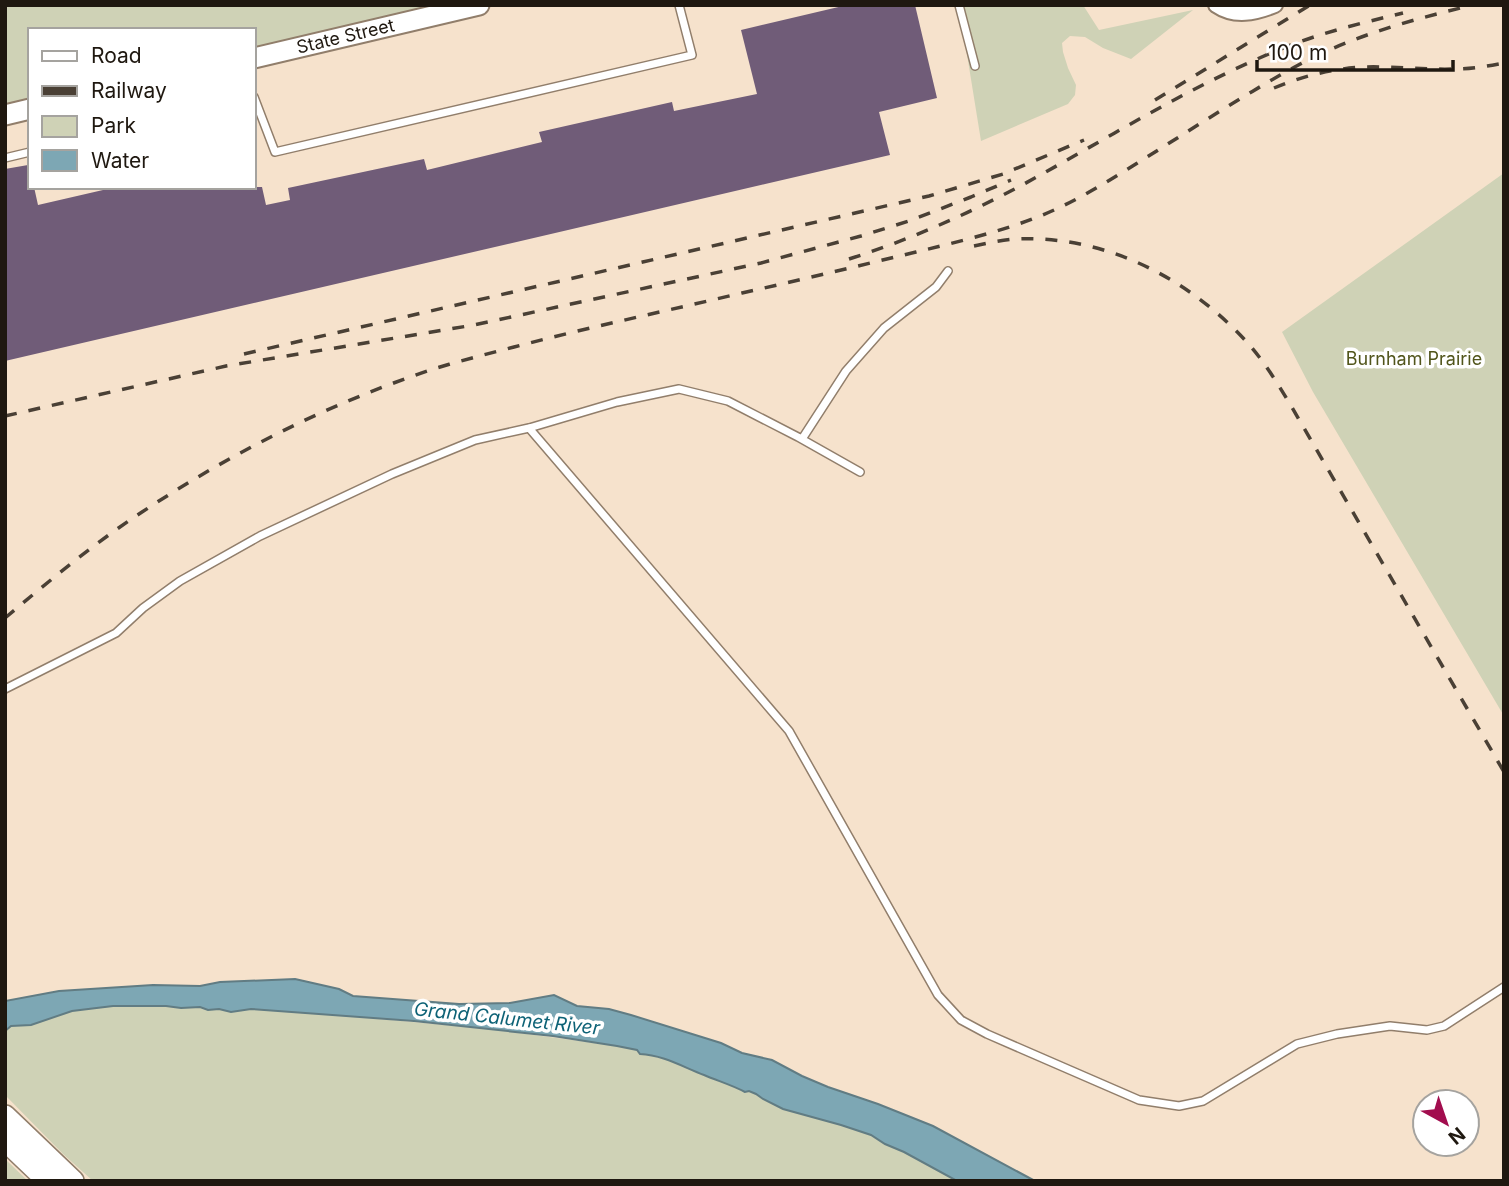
<svg xmlns="http://www.w3.org/2000/svg" width="1509" height="1186" font-family="Inter,sans-serif">
<style>
.green{fill:#cfd2b6}
.water{fill:#7da7b4;stroke:#617c83;stroke-width:2}
.building{fill:#705c78}
.lines{fill:none;stroke-linecap:round;stroke-linejoin:round}
.service-casing{stroke:#917e6b;stroke-width:10}
.minor-casing{stroke:#917e6b;stroke-width:18}
.tertiary-casing{stroke:#917e6b;stroke-width:23}
.secondary-casing{stroke:#917e6b;stroke-width:24}
.service{stroke:#fff;stroke-width:7}
.minor{stroke:#fff;stroke-width:14}
.tertiary{stroke:#fff;stroke-width:19}
.secondary{stroke:#fff;stroke-width:21}
.rail{stroke:#4a4035;stroke-width:3.5;stroke-dasharray:12 12;stroke-linecap:butt}
.labels{text-anchor:middle;stroke-width:7;stroke-linejoin:round;paint-order:stroke}
.street-label{font-size:18px;fill:#1f1810;stroke:#fff}
.park-label{font-size:18px;fill:#51551b;stroke:#fff}
.water-label{font-size:19px;font-style:italic;fill:#0d6276;stroke:#fff}
</style>
<rect width="100%" height="100%" fill="#f6e2cc"/>
<!-- green -->
<path class="green" d="M5,5H450L254,51V30H30V102L5,108Z
M959,5H1083L1099,30L1193,10L1131,59L1103,48L1085,37L1070,36L1062,43L1063,52L1068,68L1076,85L1075,95L1068,104L981,141Z
M1504,173V716L1313,392L1282,332Z
M113,1006H166L181,1008L200,1007L208,1010L219,1009L231,1012L251,1009L336,1015L489,1029L617,1046L637,1050L644,1055C661,1052 687,1068 703,1075C717,1081 731,1084 745,1092L748,1091L756,1094L763,1099L783,1109L841,1125L871,1135L885,1144L904,1152L957,1181H93L63,1154L5,1095V1031L11,1026L31,1025L72,1011Z
M5,1159L28,1181H5Z"/>
<!-- water -->
<path class="water" d="M295,979L339,989L353,996L459,1004L510,1003L554,995L577,1006L609,1009L631,1015L721,1043L742,1053L772,1060L802,1076L828,1087L878,1104L933,1126L1035,1181H957L904,1152L885,1144L871,1135L841,1125L783,1109L763,1099L756,1094L749,1091L745,1092C732,1085 718,1081 704,1075C683,1067 663,1055 640,1054L637,1050L617,1046L553,1036L414,1021L251,1009L231,1012L219,1009L208,1010L200,1007L181,1008L166,1006H113L72,1011L31,1025L11,1026L5,1031V1001L59,991L153,985L200,986L220,982Z"/>
<!-- building -->
<path class="building" d="M847,5H915L937,98L879,112L890,155L5,361V169L28,165L30,187H34L38,205L116,187H262L266,205L290,200L288,188L424,159L427,170L542,142L539,132L672,102L674,111L757,94L741,30Z"/>
<g class="lines">
<defs>
<path id="service" d="M959,5L975,66
M254,97L275,152L692,55L679,5
M5,158L30,152
M529,428L789,731L938,995L961,1020L987,1034L1139,1100L1179,1106L1203,1101L1297,1044L1337,1034L1390,1026L1427,1030L1444,1026L1504,987
M802,439L846,371L884,328L936,287L948,271
M5,689L116,633L143,608L180,581L260,536L392,474L475,440L529,428L617,402L679,389L728,401L798,437L860,472"/>
<path id="minor" d="M1216,5C1235,18 1255,13 1275,5"/>
<g id="tertiary">
<path id="s1" d="M254,58L479,5"/>
<path d="M5,115L30,109"/>
</g>
<path id="secondary" d="M5,1116L73,1181
M5,1140L48,1181"/>
</defs>
<!-- service casing -->
<use href="#service" class="service-casing"/>
<!-- minor casing -->
<use href="#minor" class="minor-casing"/>
<!-- tertiary casing -->
<use href="#tertiary" class="tertiary-casing"/>
<!-- secondary casing -->
<use href="#secondary" class="secondary-casing"/>
<!-- service -->
<use href="#service" class="service"/>
<!-- minor -->
<use href="#minor" class="minor"/>
<!-- tertiary -->
<use href="#tertiary" class="tertiary"/>
<!-- secondary -->
<use href="#secondary" class="secondary"/>
<!-- rail -->
<path class="rail" d="M1274,88C1302,76 1332,69 1363,67C1394,66 1425,70 1455,69C1472,69 1488,66 1504,63
M1155,100L1310,5
M974,246C988,243 1002,240 1016,239C1103,235 1185,276 1244,339C1262,358 1276,381 1290,404L1504,772
M849,259C909,240 968,214 1024,184C1112,136 1198,81 1291,45C1328,31 1366,22 1403,13
M244,354L929,196L1003,174L1084,140
M5,416L226,366L474,325L761,263L861,236L909,221L971,197L1011,180
M5,618C48,582 92,545 139,514C225,457 316,410 413,376C446,364 480,356 514,347C590,327 666,311 742,293C800,280 858,266 916,252C957,242 1000,232 1040,216C1075,202 1107,182 1139,162C1189,131 1239,98 1291,69C1348,37 1410,20 1473,5"/>
</g>
<g class="labels">
<!-- street labels -->
<g class="street-label">
<text dy="6" stroke="none"><textPath href="#s1" startOffset="94">State Street</textPath></text>
</g>
<!-- park labels -->
<g class="park-label">
<text x="1414" y="365">Burnham Prairie</text>
</g>
<!-- water labels -->
<g class="water-label">
<text transform="translate(507 1018) rotate(6)" y="7">Grand Calumet River</text>
</g>
</g>
<!-- border -->
<rect width="1509" height="1186" fill="none" stroke="#1f1810" stroke-width="14"/>
<!-- legend -->
<rect x="28" y="28" width="228" height="161" fill="#ffffff" stroke="#a5a39f" stroke-width="2"/>
<rect x="42" y="51" width="35" height="10" fill="#ffffff" stroke="#a5a39f" stroke-width="2"/>
<text x="91" y="63" font-size="21" fill="#1f1810">Road</text>
<rect x="42" y="86" width="35" height="10" fill="#4a4035" stroke="#a5a39f" stroke-width="2"/>
<text x="91" y="98" font-size="21" fill="#1f1810">Railway</text>
<rect x="42" y="116" width="35" height="21" fill="#cfd2b6" stroke="#a5a39f" stroke-width="2"/>
<text x="91" y="133" font-size="21" fill="#1f1810">Park</text>
<rect x="42" y="150" width="35" height="21" fill="#7da7b4" stroke="#a5a39f" stroke-width="2"/>
<text x="91" y="168" font-size="21" fill="#1f1810">Water</text>
<!-- north arrow -->
<g transform="translate(1446 1123) rotate(140)"><circle r="33" fill="#ffffff" stroke="#a5a39f" stroke-width="2"/>
<path d="M0-5L12 26L0 18L-12 26Z" fill="#a20d4e"/>
<text y="-10" font-size="19" font-weight="bold" text-anchor="middle" fill="#1f1810">N</text>
</g>
<!-- scale -->
<path d="M1257 60v10h196v-10" fill="none" stroke="#1f1810" stroke-width="3.5"/>
<text x="1268" y="60" font-size="21" fill="#1f1810" stroke="#ffffff" stroke-width="5" paint-order="stroke">100 m</text>
</svg>
